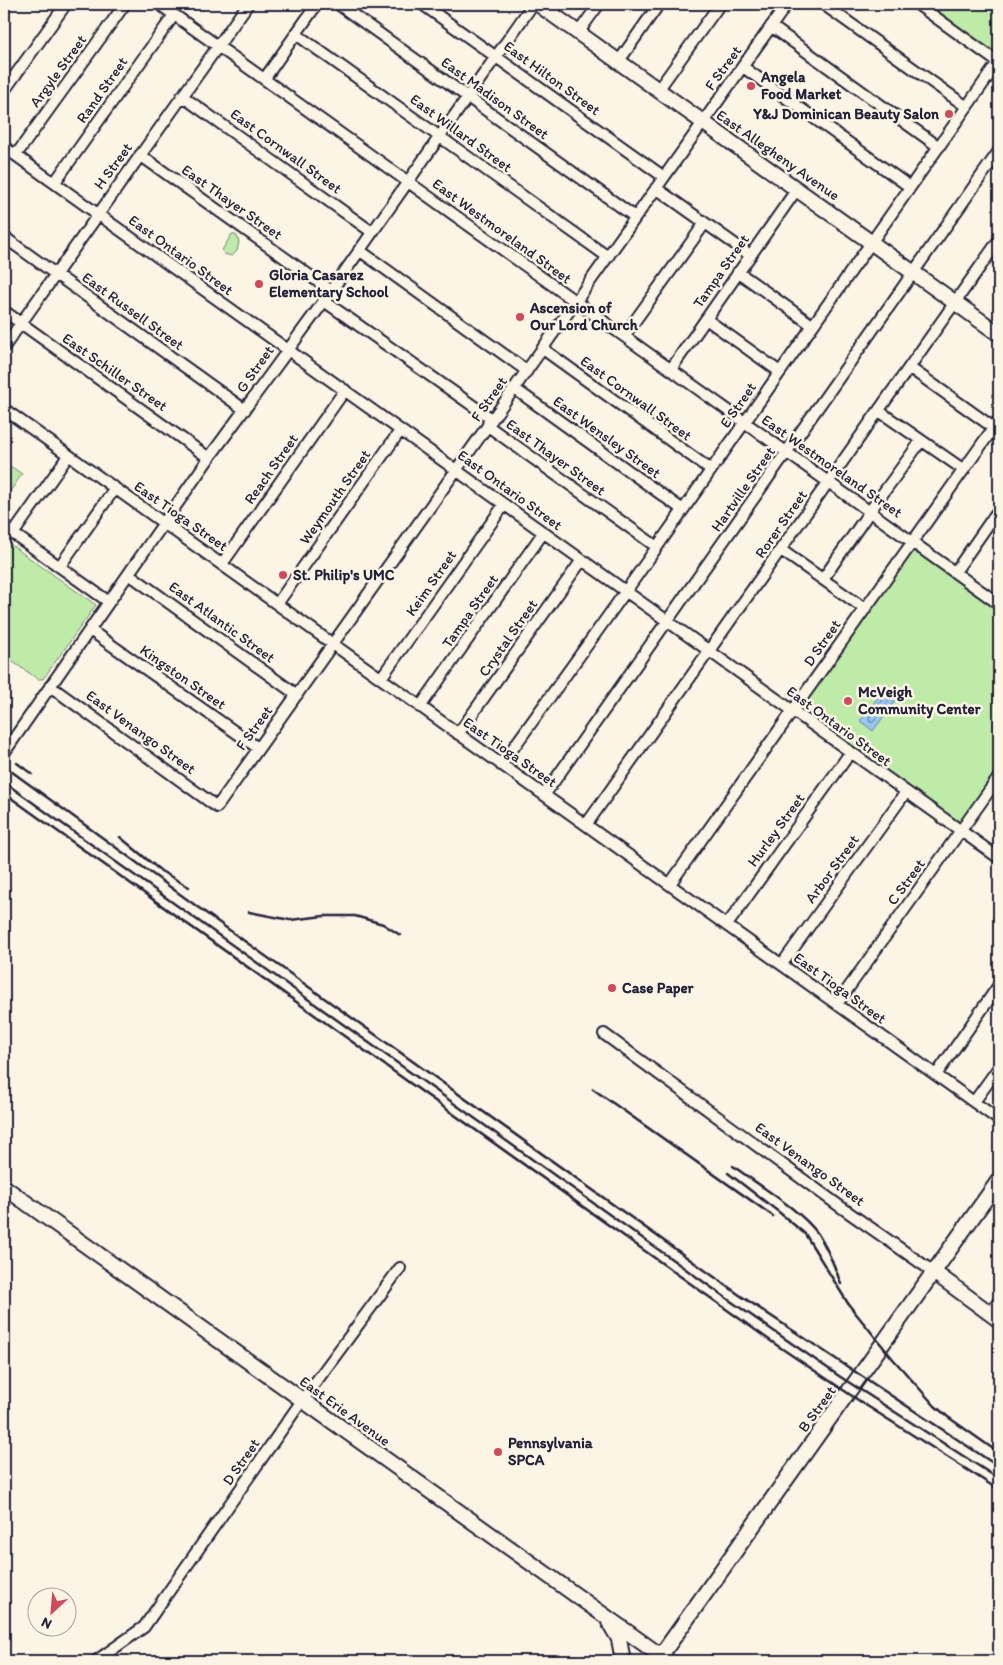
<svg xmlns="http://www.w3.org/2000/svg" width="1003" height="1665" font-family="Itim,sans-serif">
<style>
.green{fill:#bfeba8;stroke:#708672}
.water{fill:#98c5f2;stroke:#6984a9}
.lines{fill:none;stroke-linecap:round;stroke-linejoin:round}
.shore{stroke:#516384;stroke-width:1}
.minor-casing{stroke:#22223b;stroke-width:14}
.secondary-casing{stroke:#22223b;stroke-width:18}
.minor{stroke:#fcf5e5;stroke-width:10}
.secondary{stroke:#fcf5e5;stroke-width:14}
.rail{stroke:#22223b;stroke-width:2.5}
.poi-dot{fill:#d1495b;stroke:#fcf5e5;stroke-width:2}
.labels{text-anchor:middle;stroke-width:5;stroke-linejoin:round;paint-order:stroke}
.street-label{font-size:15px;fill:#22223b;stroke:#fcf5e5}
.poi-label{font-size:15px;font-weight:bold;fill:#22223b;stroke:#fcf5e5;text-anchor:start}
</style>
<rect width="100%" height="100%" fill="#fcf5e5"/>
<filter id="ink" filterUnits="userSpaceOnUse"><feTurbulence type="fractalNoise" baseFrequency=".02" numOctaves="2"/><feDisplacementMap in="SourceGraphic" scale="10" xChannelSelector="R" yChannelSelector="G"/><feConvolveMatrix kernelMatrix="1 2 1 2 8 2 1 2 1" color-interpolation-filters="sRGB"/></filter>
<g filter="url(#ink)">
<!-- green -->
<path class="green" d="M924,4H999V52L997,55Z
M232,234L237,236L239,242L237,251L232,256L224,254L222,250Z
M4,462L22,474L4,500Z
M4,540L96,605L43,679H38L4,656Z
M913,542L999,604V777L961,831L792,711Z"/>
<!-- water -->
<path class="water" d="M885,688L898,697L873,731L860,721Z"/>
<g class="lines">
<!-- shore -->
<path class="shore" d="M885,696L889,697V700L873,722H870L869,718Z"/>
<defs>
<path id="minor" d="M159,4L999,604
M338,4L635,217
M422,4L664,177
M823,4L967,107
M917,4L999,63
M771,26L939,147
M578,33L599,4
M296,34L608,257
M619,61L659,4
M743,67L910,187
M265,78L317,4
M658,90L720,4
M4,91L66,4
M182,96L372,232
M4,147L999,858
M16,155L125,4
M140,155L330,290
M55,182L174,15
M656,188L750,255
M4,237L245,410
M359,250L527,371
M738,272L812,325
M324,301L489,417L488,426L657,547
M4,311L209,458
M706,319L780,372
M624,336L705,223
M4,347L248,4
M543,349L711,470
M910,368L994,428
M671,369L797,189
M515,389L683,510
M4,409L999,1120
M879,411L964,470
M4,527L109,602
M13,534L68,456
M781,550L865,609
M222,564L345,390
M60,566L115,488
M955,572L999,509
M129,574L297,695
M823,579L870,511L921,441
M277,604L400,431
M90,630L258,748
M381,678L504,505
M50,686L217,807L787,4
M420,707L543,533
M458,734L582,560
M4,753L209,458L324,301L533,4
M501,765L626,591L999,61
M545,794L999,151
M586,825L999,240
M670,884L999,420
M727,925L850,753
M782,964L906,792
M837,1004L999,777
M604,1034L838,1205L935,1273
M936,1075L999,985
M974,1102L999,1067
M991,1313L999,1301
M96,1661L144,1627L301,1402L400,1268"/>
<path id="secondary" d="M538,4L999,334
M4,1187L668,1661
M935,1273L999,1320
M609,1622L619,1639L623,1661
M657,1661L999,1180"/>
</defs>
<!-- minor casing -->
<use href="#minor" class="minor-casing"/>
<!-- secondary casing -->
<use href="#secondary" class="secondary-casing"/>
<!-- minor -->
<use href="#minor" class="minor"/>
<!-- secondary -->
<use href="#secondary" class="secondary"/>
<!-- rail -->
<path class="rail" d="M17,763L32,774
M4,766L243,940L741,1296L999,1467
M4,782L729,1300L839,1376L999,1479
M4,793L775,1344L864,1404L999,1490
M120,837L161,871L189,887
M249,912L290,920L324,916H355L383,924L400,935
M593,1089L773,1216
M733,1166C757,1184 802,1211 818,1234C828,1249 835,1267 841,1284
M728,1173L780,1213L805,1234L849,1305L893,1359L935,1406L948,1417L999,1453"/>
</g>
</g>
<!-- markers -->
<g class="poi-dot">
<circle cx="751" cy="86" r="5"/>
<circle cx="949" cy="114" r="5"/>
<circle cx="259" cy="284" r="5"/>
<circle cx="520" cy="317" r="5"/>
<circle cx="283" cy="575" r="5"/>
<circle cx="848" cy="701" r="5"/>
<circle cx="612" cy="988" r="5"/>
<circle cx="498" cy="1452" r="5"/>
</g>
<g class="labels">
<!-- street labels -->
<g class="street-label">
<text transform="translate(723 68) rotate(-54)" y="5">F Street</text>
<text transform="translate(58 71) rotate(-54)" y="5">Argyle Street</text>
<text transform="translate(552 78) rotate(36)" y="5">East Hilton Street</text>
<text transform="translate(102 90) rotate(-55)" y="5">Rand Street</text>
<text transform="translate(495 98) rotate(36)" y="5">East Madison Street</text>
<text transform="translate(461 133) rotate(36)" y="5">East Willard Street</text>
<text transform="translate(286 151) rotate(36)" y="5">East Cornwall Street</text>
<text transform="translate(778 155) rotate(35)" y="5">East Allegheny Avenue</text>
<text transform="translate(113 166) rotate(-54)" y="5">H Street</text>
<text transform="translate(232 202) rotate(35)" y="5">East Thayer Street</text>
<text transform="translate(502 231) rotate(36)" y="5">East Westmoreland Street</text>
<text transform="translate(181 255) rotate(36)" y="5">East Ontario Street</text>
<text transform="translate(721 271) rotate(-55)" y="5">Tampa Street</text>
<text transform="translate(133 311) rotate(36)" y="5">East Russell Street</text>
<text transform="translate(255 369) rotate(-55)" y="5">G Street</text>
<text transform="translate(115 372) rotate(35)" y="5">East Schiller Street</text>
<text transform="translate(636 398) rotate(36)" y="5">East Cornwall Street</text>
<text transform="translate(489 399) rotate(-55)" y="5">F Street</text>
<text transform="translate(738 405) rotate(-55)" y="5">E Street</text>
<text transform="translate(607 437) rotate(36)" y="5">East Wensley Street</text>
<text transform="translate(556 457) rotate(36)" y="5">East Thayer Street</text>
<text transform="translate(832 466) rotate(35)" y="5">East Westmoreland Street</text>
<text transform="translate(271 469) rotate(-55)" y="5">Reach Street</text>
<text transform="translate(743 489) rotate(-55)" y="5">Hartville Street</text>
<text transform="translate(510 490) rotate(36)" y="5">East Ontario Street</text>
<text transform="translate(335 497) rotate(-55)" y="5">Weymouth Street</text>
<text transform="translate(181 516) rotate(35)" y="5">East Tioga Street</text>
<text transform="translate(781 524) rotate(-55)" y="5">Rorer Street</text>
<text transform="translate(431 583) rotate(-55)" y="5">Keim Street</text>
<text transform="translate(470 611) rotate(-55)" y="5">Tampa Street</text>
<text transform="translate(222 622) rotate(36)" y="5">East Atlantic Street</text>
<text transform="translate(508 638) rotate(-55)" y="5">Crystal Street</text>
<text transform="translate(822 643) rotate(-55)" y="5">D Street</text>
<text transform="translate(183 677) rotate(35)" y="5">Kingston Street</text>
<text transform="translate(839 726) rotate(36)" y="5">East Ontario Street</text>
<text transform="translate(254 728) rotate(-54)" y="5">F Street</text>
<text transform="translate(141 732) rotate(36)" y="5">East Venango Street</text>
<text transform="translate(510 752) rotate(35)" y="5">East Tioga Street</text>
<text transform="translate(776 830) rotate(-54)" y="5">Hurley Street</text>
<text transform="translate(832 869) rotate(-54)" y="5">Arbor Street</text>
<text transform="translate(906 882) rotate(-54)" y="5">C Street</text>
<text transform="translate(840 988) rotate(36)" y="5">East Tioga Street</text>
<text transform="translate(810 1164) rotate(36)" y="5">East Venango Street</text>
<text transform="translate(817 1409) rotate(-54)" y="5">B Street</text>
<text transform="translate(345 1411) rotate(36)" y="5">East Erie Avenue</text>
<text transform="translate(241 1462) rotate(-55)" y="5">D Street</text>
</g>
<!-- poi labels -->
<g class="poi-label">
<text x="761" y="82">Angela<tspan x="761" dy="17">Food Market</tspan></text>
<text x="939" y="119" text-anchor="end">Y&amp;J Dominican Beauty Salon</text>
<text x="269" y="280">Gloria Casarez<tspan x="269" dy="17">Elementary School</tspan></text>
<text x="530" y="313">Ascension of<tspan x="530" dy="17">Our Lord Church</tspan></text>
<text x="293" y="580">St. Philip's UMC</text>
<text x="858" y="697">McVeigh<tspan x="858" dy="17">Community Center</tspan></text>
<text x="622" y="993">Case Paper</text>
<text x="508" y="1448">Pennsylvania<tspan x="508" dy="17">SPCA</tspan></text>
</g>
</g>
<!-- margin -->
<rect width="1003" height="1665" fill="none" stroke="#fcf5e5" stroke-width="20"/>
<rect x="10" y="10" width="983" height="1645" fill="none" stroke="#22223b" stroke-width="2" filter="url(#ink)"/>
<!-- north arrow -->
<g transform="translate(52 1612) rotate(206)"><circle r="24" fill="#fcf5e5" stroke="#a5a1a1"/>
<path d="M0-4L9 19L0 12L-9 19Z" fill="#d1495b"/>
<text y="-8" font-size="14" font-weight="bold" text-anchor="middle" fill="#22223b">N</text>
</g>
</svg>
